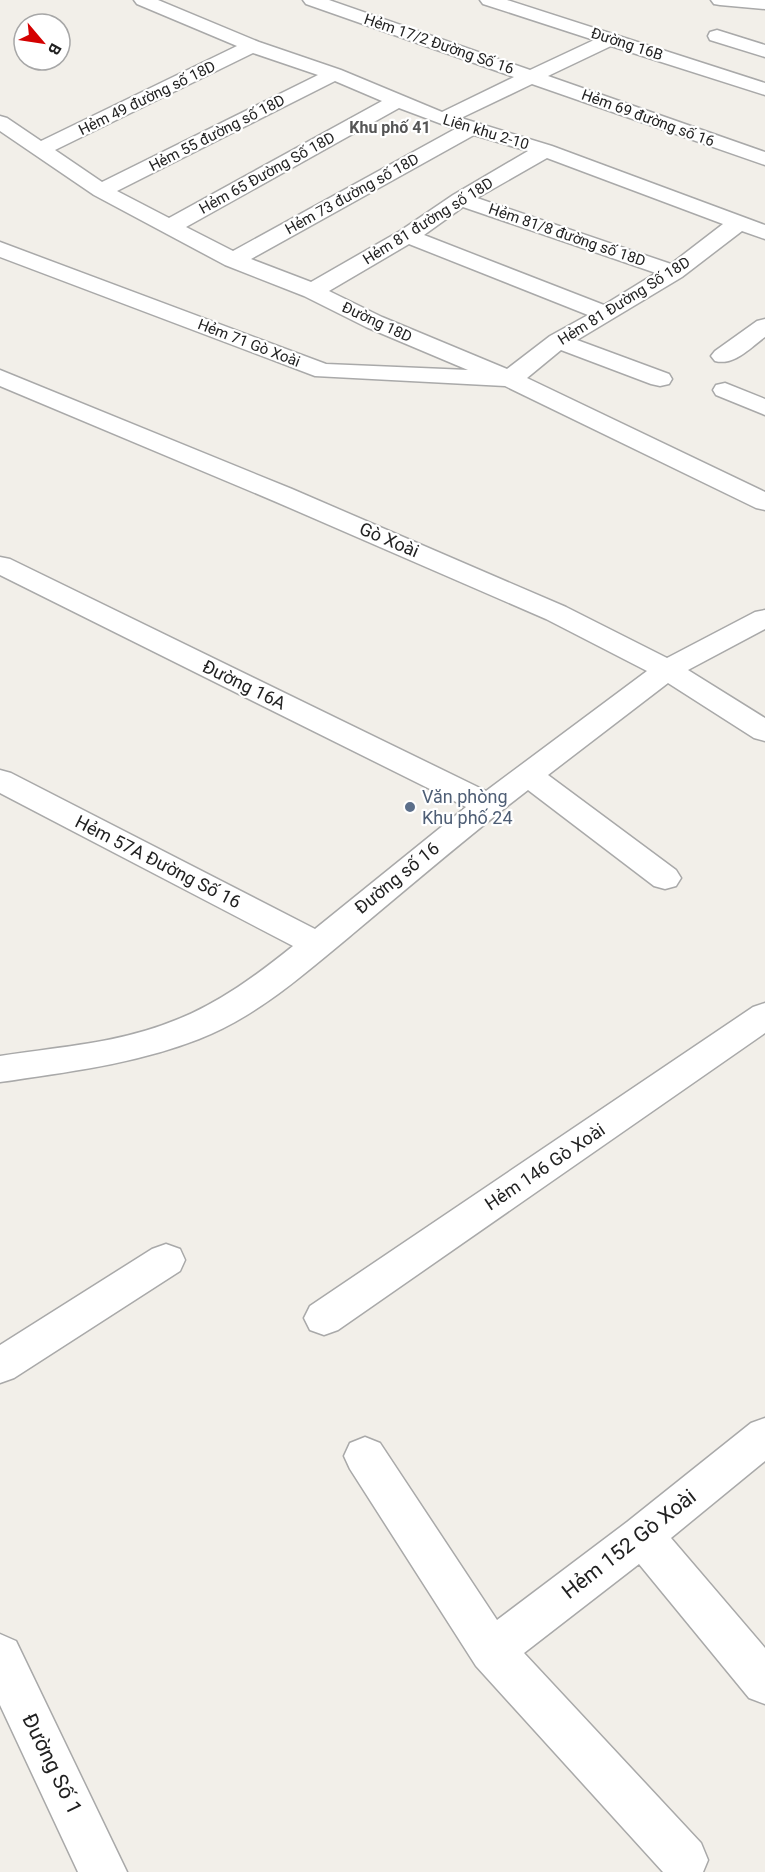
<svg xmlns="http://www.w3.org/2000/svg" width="765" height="1872" font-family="Roboto,sans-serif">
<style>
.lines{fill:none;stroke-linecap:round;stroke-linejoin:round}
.minor-casing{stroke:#a9a9a9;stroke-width:3}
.minor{fill:#fff;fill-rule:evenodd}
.service-dot{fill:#5c6f8a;stroke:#fff;stroke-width:2}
.labels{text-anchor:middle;stroke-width:4.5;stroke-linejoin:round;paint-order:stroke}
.far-street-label{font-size:15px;fill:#222;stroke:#fff}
.far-neighbourhood-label{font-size:16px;font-weight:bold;fill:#555;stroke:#fff}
.street-label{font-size:18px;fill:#222;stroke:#fff}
.service-label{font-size:18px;fill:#4e5e75;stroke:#fff;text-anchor:start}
.near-street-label{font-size:21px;fill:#222;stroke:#fff}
</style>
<rect width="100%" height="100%" fill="#f2efe9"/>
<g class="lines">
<defs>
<path id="minor" d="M134,0H158L259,42L341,70L442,112L514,77L306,4L303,0H329L530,70L594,40L483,4L480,0H507L765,83V95L611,46L548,76L765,152V165L532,84L461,118L552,146L765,225V239L742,231L682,277L577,340L669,374L672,379L669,384L660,386L651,384L561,350L527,378L765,492V510L756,508L505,386L315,376L0,257V242L326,364L468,370L366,327L304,296L225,265L94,195L0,131V116L7,118L41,141L237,46L137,4ZM253,53L318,75L102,182L55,150ZM335,81L382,101L169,218L117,191ZM399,108L455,129L233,251L186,227ZM474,135L528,151L453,195L400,231L311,282L251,259ZM547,158L723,224L671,264L477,198ZM463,207L656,273L604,305L424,235ZM409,244L588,315L550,336L507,369L382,317L329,291Z
M711,0H765V9L720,5L714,4Z
M717,30L765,45V57L710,40L708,36L710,32Z
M765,319V337C750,348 734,366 715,361L711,356L715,351L757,321Z
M0,370L292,489L566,607L667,658L755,612L765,610V629L688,670L765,718V741L754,738L668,683L548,775L676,870L681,878L676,886L665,889L654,886L528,790C467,837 408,888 349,937C303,975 256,1017 199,1039C135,1064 68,1072 0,1082V1056C59,1047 121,1043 176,1020C219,1003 257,975 293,946L0,793V770L11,773L315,929L466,807L0,575V557L10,559L486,791L647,671L546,619L274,501L0,386Z
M725,383L765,399V415L716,395L713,390L716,385Z
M765,1003V1033L338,1330L324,1335L310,1330L304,1318L310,1306L753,1007Z
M166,1244L180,1249L185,1260L180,1271L14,1378L0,1383V1345L152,1249Z
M765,1418V1461L671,1538L765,1648V1704L749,1698L639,1564L524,1653L701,1843L708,1860L703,1872H663L476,1666L350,1469L344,1456L350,1443L365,1437L380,1443L497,1620L627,1522L751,1423Z
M0,1634L16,1641L127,1872H78L0,1705Z"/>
</defs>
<!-- minor casing -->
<use href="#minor" class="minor-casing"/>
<!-- minor -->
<use href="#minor" class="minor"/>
</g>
<!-- markers -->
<circle class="service-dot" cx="410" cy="807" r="6"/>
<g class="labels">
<!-- far-street labels -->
<g class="far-street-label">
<text transform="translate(439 44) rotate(19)" y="5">Hẻm 17/2 Đường Số 16</text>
<text transform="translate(627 44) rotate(18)" y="5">Đường 16B</text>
<text transform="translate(147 98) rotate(-26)" y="5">Hẻm 49 đường số 18D</text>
<text transform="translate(648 118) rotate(20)" y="5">Hẻm 69 đường số 16</text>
<text transform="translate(486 132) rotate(17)" y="5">Liên khu 2-10</text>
<text transform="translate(217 133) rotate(-27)" y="5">Hẻm 55 đường số 18D</text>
<text transform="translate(267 173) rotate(-29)" y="5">Hẻm 65 Đường Số 18D</text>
<text transform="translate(352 194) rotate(-29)" y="5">Hẻm 73 đường số 18D</text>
<text transform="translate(428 221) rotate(-32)" y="5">Hẻm 81 đường số 18D</text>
<text transform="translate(567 235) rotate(19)" y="5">Hẻm 81/8 đường số 18D</text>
<text transform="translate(624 301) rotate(-32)" y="5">Hẻm 81 Đường Số 18D</text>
<text transform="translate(377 322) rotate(25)" y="5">Đường 18D</text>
<text transform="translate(249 343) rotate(21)" y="5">Hẻm 71 Gò Xoài</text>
</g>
<!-- far-neighbourhood labels -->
<g class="far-neighbourhood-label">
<text x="390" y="133">Khu phố 41</text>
</g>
<!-- street labels -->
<g class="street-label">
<text transform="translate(389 540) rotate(23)" y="6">Gò Xoài</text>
<text transform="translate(244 685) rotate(26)" y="6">Đường 16A</text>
<text transform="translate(158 862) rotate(27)" y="6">Hẻm 57A Đường Số 16</text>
<text transform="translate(397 878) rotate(-39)" y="6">Đường số 16</text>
<text transform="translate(545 1167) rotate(-34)" y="6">Hẻm 146 Gò Xoài</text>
</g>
<!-- service labels -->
<g class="service-label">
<text x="422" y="803">Văn phòng<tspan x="422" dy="21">Khu phố 24</tspan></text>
</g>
<!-- near-street labels -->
<g class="near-street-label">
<text transform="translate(629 1544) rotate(-38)" y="7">Hẻm 152 Gò Xoài</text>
<text transform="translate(52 1764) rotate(64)" y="7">Đường Số 1</text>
</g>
</g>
<!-- north arrow -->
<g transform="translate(42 42) rotate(119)"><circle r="28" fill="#ffffff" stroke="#a7a7a7" stroke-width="1.5"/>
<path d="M0-4.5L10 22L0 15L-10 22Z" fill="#d40000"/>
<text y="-9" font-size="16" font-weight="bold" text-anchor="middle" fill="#222222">B</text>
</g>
</svg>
